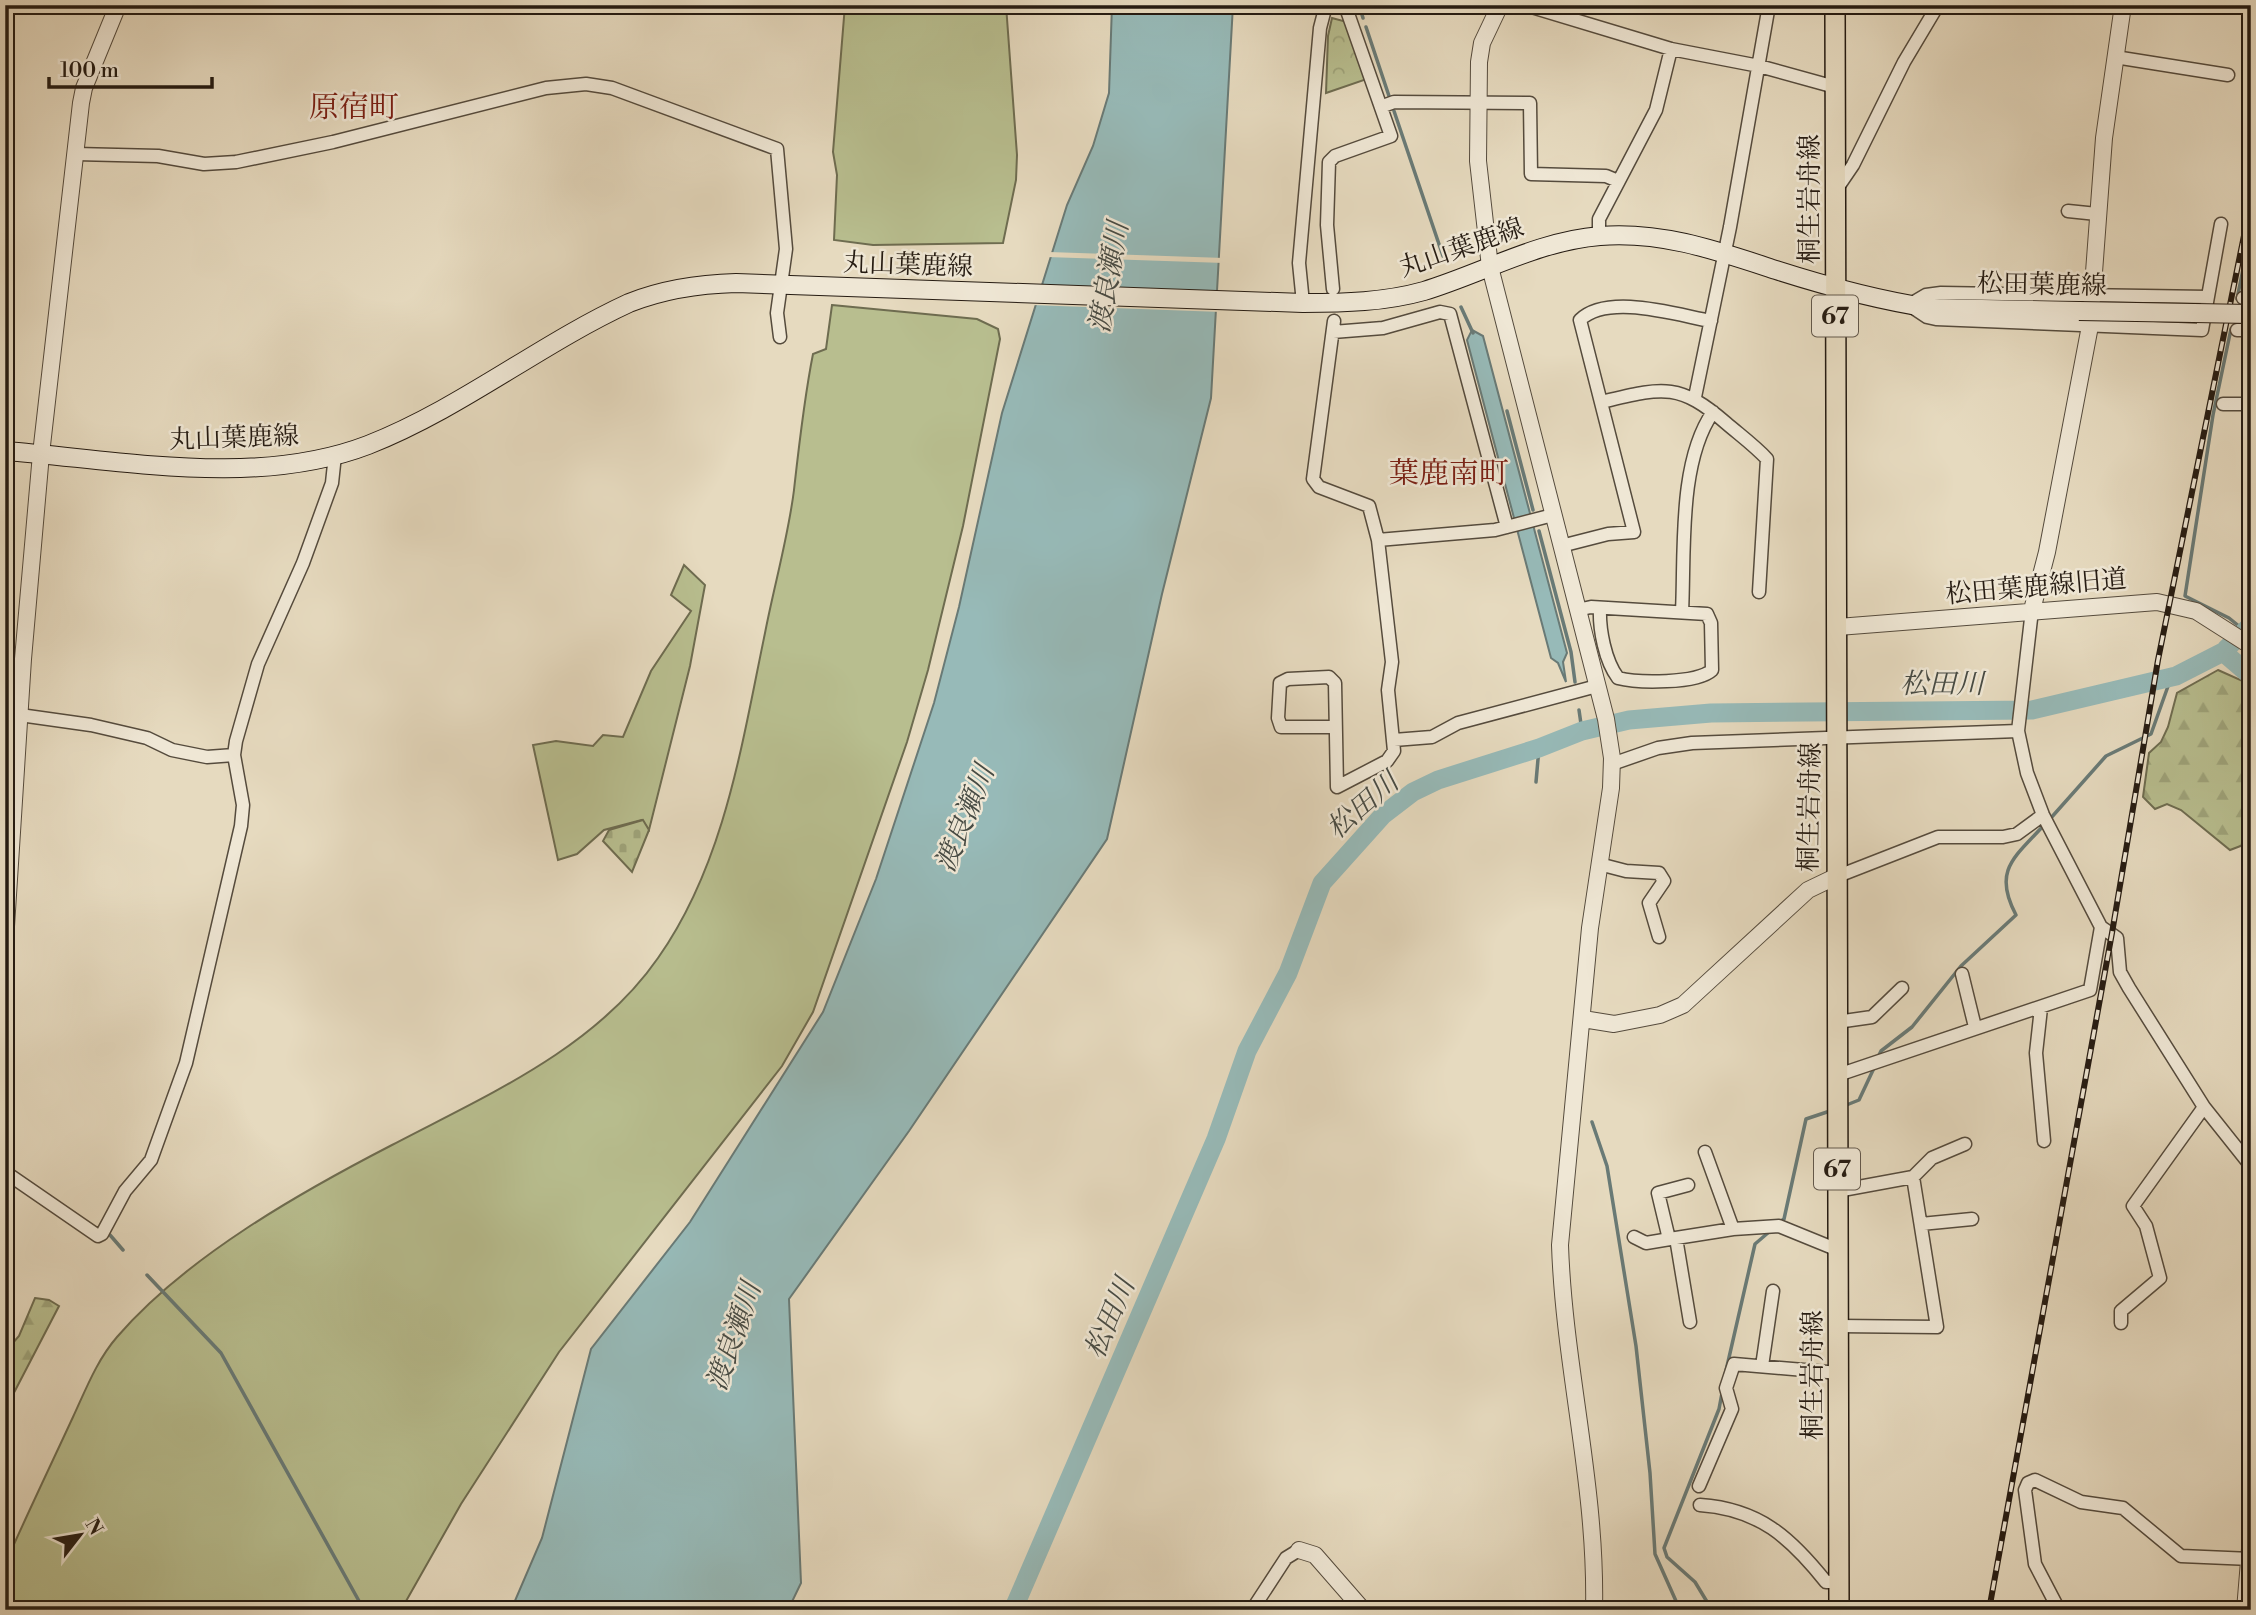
<svg xmlns="http://www.w3.org/2000/svg" width="2256" height="1615" font-family="'Libre Bodoni','Noto Serif JP',serif">
<style>
.grass{fill:#b8be8f;stroke:#6e6c50;stroke-width:2}
.forest{fill:url(#forest-firs);stroke:#6e6c50;stroke-width:2}
.cemetery{fill:url(#cemetery-stones);stroke:#6e6c50;stroke-width:2}
.park{fill:url(#park-crowns);stroke:#6e6c50;stroke-width:2}
.water{fill:#97bab8;stroke:#697a76;stroke-width:2}
.pier{fill:#e6dabf}
.lines{fill:none;stroke-linecap:round;stroke-linejoin:round}
.stream{stroke:#697a76;stroke-width:3.5}
.river{stroke:#97bab8;stroke-width:19}
.minor-casing{stroke:#554b3d;stroke-width:15}
.tertiary-casing{stroke:#554b3d;stroke-width:18}
.secondary-casing{stroke:#251b12;stroke-width:20}
.primary-casing{stroke:#251b12;stroke-width:22}
.minor{stroke:#efe7d5;stroke-width:12}
.tertiary{stroke:#efe7d5;stroke-width:16}
.secondary{stroke:#efe7d5;stroke-width:18}
.primary{stroke:#e6dabf;stroke-width:19}
.rail-casing{stroke:#251b12;stroke-width:6}
.rail{stroke:#efe7d5;stroke-width:3.5;stroke-dasharray:10;stroke-linecap:butt}
.secondary-bridge-casing{stroke:#251b12;stroke-width:20;stroke-linecap:butt}
.secondary-bridge{stroke:#efe7d5;stroke-width:18}
.labels{text-anchor:middle;stroke-width:5;stroke-linejoin:round;paint-order:stroke}
.shield{fill:#efe7d5;stroke:#62584c;stroke-width:2}
.shield-label{font-size:24px;font-weight:bold;fill:#251b12}
.street-label{font-size:26px;fill:#251b12;stroke:#efe7d5}
.water-label{font-size:28px;font-style:italic;fill:#474b44;stroke:#efe7d5}
.quarter-label{font-size:30px;fill:#7a1f14;stroke:#efe7d5}
</style>
<defs>
<pattern id="forest-firs" width="22" height="20" patternUnits="userSpaceOnUse" patternTransform="scale(1.75)"><rect width="22" height="20" fill="#b8be8f"/><path d="M5 1l3.5 6h-7zM16 11l3.5 6h-7z" fill="#9ea37a"/></pattern>
<pattern id="cemetery-stones" width="16" height="16" patternUnits="userSpaceOnUse" patternTransform="scale(1.75)"><rect width="16" height="16" fill="#b8be8f"/><path d="M2 7V4a2 2 0 0 1 4 0v3zM10 15v-3a2 2 0 0 1 4 0v3z" fill="#9ea37a"/></pattern>
<pattern id="park-crowns" width="20" height="18" patternUnits="userSpaceOnUse" patternTransform="scale(1.75)"><rect width="20" height="18" fill="#b8be8f"/><path d="M2 6a3 3 0 1 1 6 0M12 15a3 3 0 1 1 6 0" fill="none" stroke="#9ea37a"/></pattern>
</defs>
<rect width="100%" height="100%" fill="#e6dabf"/>
<filter id="stains"><feTurbulence type="fractalNoise" baseFrequency=".00286" numOctaves="4"/><feColorMatrix values="0 0 0 0 .2 0 0 0 0 .09 0 0 0 0 .02 0 0 0 .5 -.17"/></filter>
<radialGradient id="worn" r=".72"><stop offset=".6" stop-color="#630" stop-opacity="0"/><stop offset="1" stop-color="#630" stop-opacity=".3"/></radialGradient>
<!-- grass -->
<path class="grass" d="M845,5H1006L1017,155L1016,180L1003,243L873,245L834,240L837,175L833,152Z
M832,305L977,319L998,329L1000,339L963,526L928,670L907,742L813,1012L782,1066L559,1352L461,1504L401,1610H5V1564L15,1542C34,1500 54,1458 73,1417C86,1389 97,1360 117,1337C186,1257 299,1193 392,1145C487,1095 595,1049 658,958C725,863 742,743 765,633C774,586 788,538 794,490C799,445 804,399 813,354L826,349Z
M684,565L705,585L690,666L649,830L642,820L604,830L577,854L558,860L533,745L556,741L593,746L603,735L623,737L651,671L691,611L671,595Z"/>
<!-- forest -->
<path class="forest" d="M2218,670L2245,682L2251,689V842L2230,850L2181,810L2167,804L2155,809L2143,797L2149,753L2161,742L2168,727L2177,693Z
M35,1298L49,1300L59,1306L5,1410V1352L19,1336Z"/>
<!-- cemetery -->
<path class="cemetery" d="M643,820L649,830L632,872L603,841L609,830Z"/>
<!-- park -->
<path class="park" d="M1332,18L1347,22L1367,79L1326,93L1328,36Z"/>
<!-- water -->
<path class="water" d="M1112,5H1233L1211,398L1162,594L1107,839L909,1131L789,1299L801,1583L788,1610H511L542,1538L591,1349L690,1222L823,1012L876,879L934,703L959,607L1002,413L1067,205L1093,146L1109,93Z
M1472,330L1483,336L1567,653L1563,662L1566,682L1558,663L1551,658L1467,340Z"/>
<!-- pier -->
<path class="pier" d="M1049,252L1224,258V263L1047,257Z
M1037,289L1222,295L1221,312L1032,305Z"/>
<g class="lines">
<!-- stream -->
<path class="stream" d="M1359,5L1363,18
M1366,27L1389,96
M1394,111L1443,256
M2237,299L2251,230
M1461,307L1473,333
M2231,329L2213,415L2185,596L2229,618L2245,631
M1507,411L1533,510
M1539,531L1571,652L1575,682
M1579,710L1582,731
M1536,782L1539,748
M2050,819L2106,756L2151,734L2172,675
M5,1016L13,944
M1878,1057L1881,1051L1912,1027L1961,966L2016,915C1992,870 2015,857 2045,824
M1844,1106L1859,1100L1874,1068
M1592,1122L1607,1166L1636,1346L1650,1473L1655,1554L1680,1610
M1780,1222L1784,1219L1806,1119L1830,1111
M110,1235L123,1250
M147,1275L221,1353L364,1610
M1725,1375L1755,1244L1769,1232
M1712,1610L1695,1582L1667,1557L1664,1548L1719,1409L1722,1393"/>
<!-- river -->
<path class="river" d="M2226,649L2251,625
M1013,1610L1216,1139L1247,1051L1288,973L1322,883L1383,815L1413,792L1438,780L1539,748L1582,731L1629,720L1711,713L2032,710L2176,676L2223,652L2251,676"/>
<defs>
<path id="minor" d="M1525,5L1671,49L1759,66L1835,87
M2115,57L2228,75
M1383,106L1394,102L1530,103L1531,174L1606,176L1618,181
M76,154L158,156L204,164L236,162L333,142L546,88L586,84L612,88L777,149L786,249L777,313L780,337
M1836,190L1853,165L1904,62L1938,5
M2068,211L2097,214
M1599,236V219L1656,110L1671,49
M1333,289L1327,225L1329,162L1335,156L1391,136L1345,5
M2208,297L1941,293L1926,295L1909,305L1927,317L1936,319L2202,330L2221,224
M2243,298L2251,299
M1303,303L1299,263L1320,28L1326,5
M1334,321L1313,479L1319,487L1369,506L1378,540L1392,662L1388,690L1394,751L1387,761L1337,787L1335,683L1329,677L1288,679L1280,683L1278,718L1281,727H1335
M2237,330H2251
M1333,332L1383,328L1440,312L1450,314L1507,527
M1695,397L1730,227L1769,5
M1601,402C1661,388 1678,381 1726,423C1740,435 1755,446 1767,459L1759,592
M2223,404H2251
M1378,540L1495,530L1553,515
M1561,546L1608,534L1634,532L1580,320C1608,293 1677,315 1711,321
M1577,610L1591,607L1707,614L1711,623L1712,670C1697,684 1637,683 1618,678C1605,661 1599,629 1600,608
M1682,612C1685,552 1678,462 1713,412
M20,715L91,725L147,738L172,750L207,757L234,755
M1394,740L1432,737L1458,723L1597,686
M1612,764L1658,748L1692,743L2018,731
M1599,864L1626,871L1659,873L1664,881L1649,903L1659,937
M1833,878L1938,837H2003L2017,834L2043,815
M2101,927L2117,938L2120,972L2129,988L2204,1107L2251,1166
M1962,974L1975,1027
M2041,1008L2036,1053L2044,1141
M1837,1022L1872,1017L1902,988
M1838,1075L2090,990L2101,927L2043,815L2027,773L2018,731L2032,610
M1705,1152L1733,1229
M5,1172L98,1236L102,1234L125,1191L151,1160L186,1063L241,826L243,805L234,755L236,741L258,664L303,563L332,483L335,455
M1913,1177L1932,1158L1965,1144
M1837,1191L1913,1177L1937,1327L1838,1326
M1921,1224L1972,1219
M1634,1237L1646,1243L1676,1238
M1669,1239L1658,1193L1688,1185
M1690,1322L1676,1238L1733,1229L1779,1226L1838,1250
M2121,1323V1311L2160,1278L2146,1226L2133,1206L2204,1107
M1762,1366L1773,1291
M1699,1486L1732,1409L1726,1388L1734,1364L1839,1373
M1700,1505C1759,1509 1790,1537 1826,1582H1839
M1252,1610L1286,1558L1299,1550
M2059,1610L2035,1564L2025,1490L2028,1483L2035,1480L2081,1502L2123,1508L2181,1556L2251,1559"/>
<path id="tertiary" d="M1500,5L1482,43L1479,62L1478,161L1490,267L1606,719L1612,758L1611,788L1590,928L1560,1245C1564,1367 1597,1486 1594,1610
M2032,610L2047,552L2090,326L2104,138L2123,5
M1838,627L2157,602L2196,611L2251,646
M5,942L23,659L41,454L81,103L84,88L118,5
M1583,1019L1614,1024L1660,1015L1683,1005L1808,890L1833,878
M1299,1550L1315,1555L1363,1610
M2245,1610L2251,1537"/>
<path id="secondary" d="M5,451C121,460 256,488 368,445C460,409 540,344 629,303C664,289 699,284 736,283L1303,303C1344,303 1385,302 1424,291C1483,273 1538,241 1600,236C1662,231 1718,251 1776,270C1826,286 1877,300 1930,308L2079,311"/>
<path id="primary" d="M1835,5C1835,540 1836,1075 1839,1610"/>
</defs>
<!-- minor casing -->
<use href="#minor" class="minor-casing"/>
<!-- tertiary casing -->
<use href="#tertiary" class="tertiary-casing"/>
<!-- secondary casing -->
<use href="#secondary" class="secondary-casing"/>
<!-- primary casing -->
<use href="#primary" class="primary-casing"/>
<!-- minor -->
<use href="#minor" class="minor"/>
<!-- tertiary -->
<use href="#tertiary" class="tertiary"/>
<!-- secondary -->
<use href="#secondary" class="secondary"/>
<!-- primary -->
<use href="#primary" class="primary"/>
<defs>
<path id="rail" d="M1989,1610L2112,933L2158,660L2251,201"/>
</defs>
<!-- rail casing -->
<use href="#rail" class="rail-casing"/>
<!-- rail -->
<use href="#rail" class="rail"/>
<defs>
<path id="secondary-bridge" d="M2079,311L2251,314"/>
</defs>
<!-- secondary-bridge casing -->
<use href="#secondary-bridge" class="secondary-bridge-casing"/>
<!-- secondary-bridge -->
<use href="#secondary-bridge" class="secondary-bridge"/>
</g>
<g class="labels">
<!-- shield labels -->
<g class="shield">
<rect x="1812" y="295.5" width="46" height="41" rx="5"/>
<rect x="1814" y="1148.5" width="46" height="41" rx="5"/>
</g>
<g class="shield-label">
<text x="1835" y="324">67</text>
<text x="1837" y="1177">67</text>
</g>
<!-- street labels -->
<g class="street-label">
<text transform="translate(1809 199) rotate(-90)" y="9">桐生岩舟線</text>
<text transform="translate(1461 247) rotate(-19)" y="9">丸山葉鹿線</text>
<text transform="translate(908 264) rotate(2)" y="9">丸山葉鹿線</text>
<text transform="translate(2042 284) rotate(1)" y="9">松田葉鹿線</text>
<text transform="translate(234 437) rotate(-2)" y="9">丸山葉鹿線</text>
<text transform="translate(2036 586) rotate(-5)" y="9">松田葉鹿線旧道</text>
<text transform="translate(1809 807) rotate(-89)" y="9">桐生岩舟線</text>
<text transform="translate(1812 1375) rotate(-90)" y="9">桐生岩舟線</text>
</g>
<!-- water labels -->
<g class="water-label">
<text transform="translate(1108 277) rotate(-80)" y="10">渡良瀬川</text>
<text x="1942" y="693">松田川</text>
<text transform="translate(1362 805) rotate(-41)" y="10">松田川</text>
<text transform="translate(964 818) rotate(-68)" y="10">渡良瀬川</text>
<text transform="translate(1109 1318) rotate(-67)" y="10">松田川</text>
<text transform="translate(733 1336) rotate(-71)" y="10">渡良瀬川</text>
</g>
<!-- quarter labels -->
<g class="quarter-label">
<text x="354" y="117">原宿町</text>
<text x="1449" y="483">葉鹿南町</text>
</g>
</g>
<!-- margin -->
<rect width="2256" height="1615" fill="none" stroke="#e6dabf" stroke-width="28"/>
<rect x="7" y="7" width="2242" height="1601" fill="none" stroke="#251b12" stroke-width="3.5"/>
<rect x="14" y="14" width="2228" height="1587" fill="none" stroke="#251b12" stroke-width="2"/>
<!-- north arrow -->
<g transform="translate(80 1535) rotate(59)" stroke="#efe7d5" stroke-width="5" paint-order="stroke">
<path d="M0-5L12 26L0 18L-12 26Z" fill="#251b12"/>
<text y="-10" font-size="19" font-weight="bold" text-anchor="middle" fill="#251b12">N</text>
</g>
<!-- scale -->
<path d="M49 77v10h163v-10" fill="none" stroke="#251b12" stroke-width="3.5"/>
<text x="60" y="77" font-size="21" fill="#251b12" stroke="#efe7d5" stroke-width="5" paint-order="stroke">100 m</text>
<rect width="100%" height="100%" filter="url(#stains)"/>
<rect width="100%" height="100%" fill="url(#worn)"/>
</svg>
